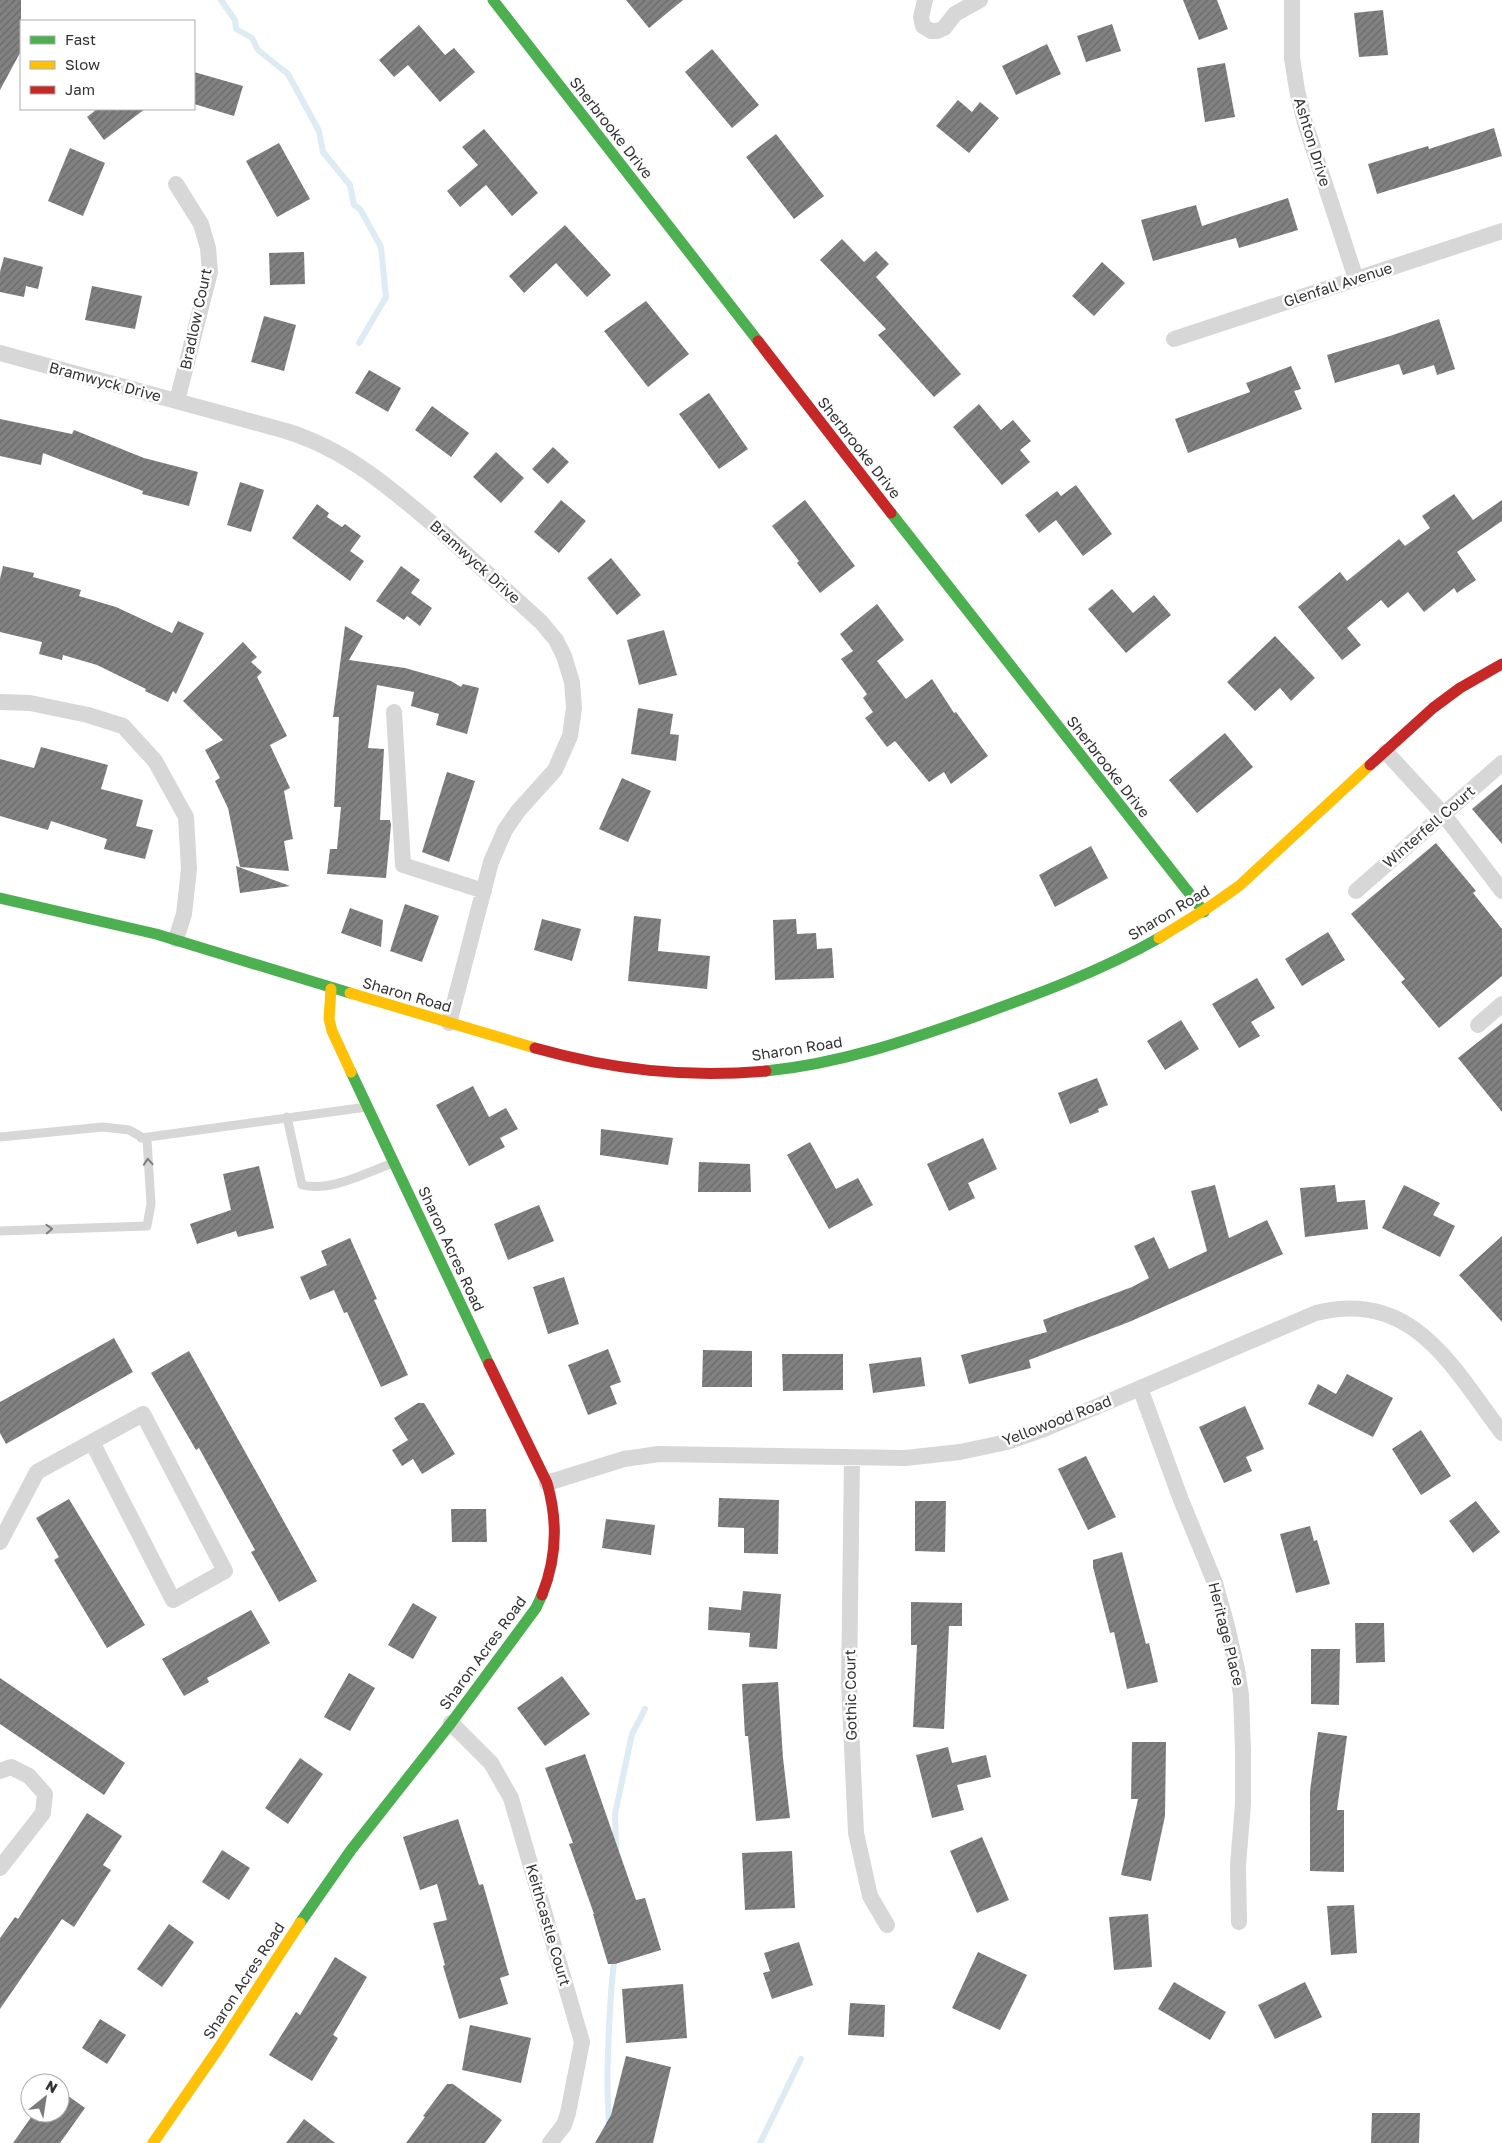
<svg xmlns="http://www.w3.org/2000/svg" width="1502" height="2143" font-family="'Golos Text',sans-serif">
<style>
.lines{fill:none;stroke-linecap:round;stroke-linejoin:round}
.stream{stroke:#ddebf3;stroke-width:6}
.building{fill:url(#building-hatch)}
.lane{stroke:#d7d7d7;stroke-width:9}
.street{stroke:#d7d7d7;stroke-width:16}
.fast{stroke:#4caf50;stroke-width:11}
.slow{stroke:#ffc107;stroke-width:11}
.jam{stroke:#c62828;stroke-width:11}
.oneway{stroke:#7d7d7d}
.labels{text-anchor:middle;stroke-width:5;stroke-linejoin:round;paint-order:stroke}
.street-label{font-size:15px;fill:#333;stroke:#fff}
</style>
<defs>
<pattern id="building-hatch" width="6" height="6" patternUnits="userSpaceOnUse" patternTransform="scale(1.25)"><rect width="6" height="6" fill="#818181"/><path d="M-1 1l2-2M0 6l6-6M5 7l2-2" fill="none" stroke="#6a6a6a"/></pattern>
</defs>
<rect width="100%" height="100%" fill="#fff"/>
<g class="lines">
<!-- stream -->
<path class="stream" d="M221,0L235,20L236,29L252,38L258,50L288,74L319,131L323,152L350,185L354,205L360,209L381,247L386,297L359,343
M616,1850L615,1814L632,1734L645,1709
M611,2143C606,2105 607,2068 609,2030C610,2006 611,1981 615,1957
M760,2143L801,2059"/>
</g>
<!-- building -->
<path class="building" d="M0,0H21V51L0,90Z
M626,0H683L649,28Z
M1183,0H1217L1228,29L1199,40Z
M1383,10L1388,55L1359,57L1354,13Z
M1112,24L1121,51L1086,62L1077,36Z
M419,25L445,55L454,48L475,72L440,102L408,65L394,77L379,60Z
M1047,44L1061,74L1016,95L1002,66Z
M712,49L759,105L732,128L685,72Z
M1225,63L1235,117L1205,122L1197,68Z
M194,72L243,86L234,116L194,104Z
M958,100L972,112L980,102L999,118L969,153L936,126Z
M97,109H145L104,140L87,117Z
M1494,128L1502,156L1377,194L1368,164L1428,146L1429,149Z
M484,129L538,193L512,216L486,185L460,207L447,191L478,165L462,147Z
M776,134L824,196L794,219L746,157Z
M279,143L310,199L277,217L246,161Z
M70,148L105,163L83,216L48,201Z
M1288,198L1298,230L1239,248L1236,238L1153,261L1141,220L1196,205L1202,226Z
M565,225L611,275L587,297L556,263L524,293L509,276Z
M842,239L864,262L876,251L889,264L876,277L961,374L934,397L878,335L886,329L820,260Z
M304,252L305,284L270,285L269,253Z
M4,257L43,267L38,289L26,286L24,297L0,292V272Z
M1102,262L1125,283L1094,316L1072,296Z
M92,286L142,296L135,329L85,320Z
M646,301L689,354L648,387L604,331Z
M264,316L296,325L284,371L251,362Z
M1439,319L1455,369L1437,375L1434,365L1403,375L1399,364L1335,383L1327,355L1390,336Z
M1291,366L1301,389L1294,391L1302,409L1188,453L1175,419L1250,392L1246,383Z
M369,370L401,388L388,412L355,393Z
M709,393L748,449L719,469L679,414Z
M979,404L1001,430L1013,420L1031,441L1020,450L1030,462L1002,485L953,427Z
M432,406L469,433L451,457L415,430Z
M0,419L72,434L74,430L144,458L198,472L189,506L142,494L143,491L43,453L41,465L0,456Z
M553,447L569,462L548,484L532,469Z
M496,452L524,478L501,503L473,477Z
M240,482L264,490L251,532L227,525Z
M1076,485L1112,534L1083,556L1056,520L1039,533L1025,515L1057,491L1061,496Z
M1454,494L1473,520L1502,500V521L1457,552L1476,580L1457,593L1454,588L1424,612L1408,592L1388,608L1381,600L1347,628L1361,645L1342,660L1298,607L1340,572L1347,581L1399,539L1405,546L1430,528L1422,516Z
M561,500L586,521L559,553L534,532Z
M805,500L855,566L820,593L797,563L799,561L772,526Z
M317,504L329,513L327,517L342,527L345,524L361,536L350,551L364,561L350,581L292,538Z
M611,558L641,595L617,615L587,578Z
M3,566L34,573L33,577L81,590L79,596L116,607L172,633L178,621L204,633L176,694L173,691L168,702L145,691L146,689L97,665L63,655L62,660L39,654L42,642L0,632V579Z
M401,566L420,580L411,593L432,608L420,626L407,616L404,620L376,601Z
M1112,589L1133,613L1154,595L1171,615L1126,653L1088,609Z
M877,604L904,640L877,661L906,699L932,679L954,713L956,712L988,756L951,784L944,772L929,782L895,741L887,747L865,718L873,712L863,698L867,694L841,659L853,651L840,634Z
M345,626L363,636L349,660L405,668L451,681L461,687L463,684L479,688L467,734L436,725L439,714L411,706L414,692L377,685L368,748L384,749L380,820H390L391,825L386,878L327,874L330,849H337L341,807H334L339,717H333Z
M664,630L677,675L639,685L627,640Z
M1275,636L1315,678L1291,701L1280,688L1255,711L1227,682Z
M243,642L257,657L251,662L262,672L257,677L287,736L270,745L290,788L284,791L293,839L284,841L289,871L240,867L228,808L215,781L220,778L205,750L223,740L183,701Z
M638,708L673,714L670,734L679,735L676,761L631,754Z
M1225,733L1253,767L1197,813L1169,780Z
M41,747L108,765L101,789L143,800L136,826L153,830L145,859L104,849L107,839L51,821L48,830L0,816V759L34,768Z
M447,772L475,781L449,862L422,852Z
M622,778L651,791L628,842L599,829Z
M1502,784V844L1472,809Z
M1436,843L1476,891L1473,893L1502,929V976L1439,1028L1401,982L1405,979L1351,914Z
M1091,846L1108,878L1055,907L1039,875Z
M236,866L290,886L240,893Z
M405,904L439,916L422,962L390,951Z
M350,908L383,920L381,947L341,933Z
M634,916L661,919L658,951L710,956L707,989L628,981Z
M542,919L581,929L572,961L534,950Z
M796,919L797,934L816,933L817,949L832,948L834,978L775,980L773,920Z
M1328,932L1345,960L1302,986L1285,959Z
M1257,978L1275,1008L1251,1022L1260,1036L1239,1048L1212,1004Z
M1181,1020L1199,1049L1165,1070L1147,1041Z
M1502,1023V1112L1458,1058Z
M1097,1078L1108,1105L1098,1109L1099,1112L1070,1124L1058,1093Z
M473,1086L489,1117L506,1108L518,1129L500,1138L505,1147L469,1166L436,1105Z
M601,1129L673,1138L668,1165L600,1155Z
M983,1138L997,1169L968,1183L975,1198L949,1211L927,1164Z
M810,1142L836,1189L858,1178L873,1205L829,1229L787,1155Z
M699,1162L750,1164L751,1192H698Z
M259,1166L274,1228L238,1237L236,1231L197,1244L190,1224L231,1210L223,1174Z
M1215,1185L1229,1238L1267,1220L1283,1254L1129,1322L1029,1360L1031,1368L969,1384L961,1355L1047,1332L1043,1320L1132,1287L1149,1278L1134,1246L1154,1237L1169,1269L1207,1251L1191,1191Z
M1335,1185L1337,1202L1365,1200L1368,1229L1305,1237L1300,1188Z
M1404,1185L1440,1203L1433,1215L1455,1226L1440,1257L1382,1228Z
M539,1205L554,1241L508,1260L494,1224Z
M1502,1236V1322L1459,1275Z
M350,1238L377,1299L374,1300L408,1375L381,1387L347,1312L344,1313L334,1290L310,1300L300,1277L327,1265L321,1251Z
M564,1277L579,1324L548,1334L533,1287Z
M114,1338L133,1372L6,1444L0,1433V1402Z
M608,1349L621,1382L610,1386L617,1404L588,1415L568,1365Z
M703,1350L752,1351V1387H702Z
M189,1351L317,1581L279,1602L251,1552L255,1550L199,1448L196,1450L151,1373Z
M782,1354H843V1390L783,1391Z
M921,1357L925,1386L873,1393L869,1364Z
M1347,1374L1393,1398L1373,1437L1308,1404L1318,1384L1336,1394Z
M418,1403H424L455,1454L422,1474L413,1459L402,1466L392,1450L408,1440L394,1418Z
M1245,1406L1264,1449L1246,1457L1252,1471L1224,1483L1199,1427Z
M1421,1430L1451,1476L1421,1495L1392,1449Z
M1086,1456L1116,1517L1088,1530L1058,1469Z
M719,1498L779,1500L778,1554L744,1553V1528L718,1527Z
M69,1499L145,1625L107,1648L54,1560L59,1557L36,1518Z
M915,1501H946L945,1552L915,1551Z
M1476,1501L1500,1532L1473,1553L1449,1521Z
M451,1509H486L487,1542H452Z
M606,1519L655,1525L651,1555L602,1548Z
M1310,1526L1314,1541L1317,1540L1330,1584L1296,1593L1280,1534Z
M1122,1552L1146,1644L1149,1643L1158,1682L1127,1689L1114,1632L1110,1633L1093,1567V1560Z
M743,1591L781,1594L777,1649L749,1647L750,1633L708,1630L709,1607L741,1610Z
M911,1602L962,1603V1626H949L944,1729L913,1727L917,1645H911Z
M413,1603L437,1617L413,1659L388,1645Z
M251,1610L270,1643L207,1678L209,1682L184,1696L162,1659Z
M1355,1623H1384L1385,1662L1356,1663Z
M1311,1649H1340L1339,1705L1311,1704Z
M349,1673L375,1688L350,1731L324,1717Z
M562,1676L590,1714L545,1746L517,1708Z
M0,1678L125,1763L104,1795L0,1724Z
M778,1682L783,1758L790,1818L756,1821L748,1736H745L742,1684Z
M1318,1732L1347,1736L1337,1810H1344V1872L1310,1871V1791Z
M1132,1742H1166L1165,1816L1151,1881L1121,1875L1138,1799H1131Z
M948,1747L952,1763L986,1755L991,1777L957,1785L964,1810L932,1818L916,1755Z
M585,1754L636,1900L645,1898L661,1950L615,1964H608L593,1914H594L569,1844L573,1843L545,1768Z
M300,1758L323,1774L288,1824L265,1808Z
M87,1813L122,1836L103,1865L111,1870L74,1927L62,1919L0,2009V1938L15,1917L18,1919Z
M458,1819L479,1885L483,1884L509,1975L500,1978L508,2004L459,2019L443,1966L445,1965L433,1923L447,1920L437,1884L420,1890L403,1837Z
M982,1837L1009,1900L977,1913L950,1851Z
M222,1850L250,1868L229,1900L202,1882Z
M792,1851L795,1908L745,1910L742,1853Z
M1354,1905L1357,1953L1331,1955L1327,1906Z
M1148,1914L1152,1967L1114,1970L1109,1917Z
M169,1924L194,1942L162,1987L137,1969Z
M799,1942L813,1985L772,1999L763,1973L770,1971L764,1953Z
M978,1952L1027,1975L1000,2030L952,2008Z
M335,1957L367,1977L333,2035L338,2038L312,2081L269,2055L296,2012L300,2015Z
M1174,1982L1226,2012L1210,2040L1158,2009Z
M1305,1982L1322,2017L1275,2039L1258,2005Z
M683,1984L687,2038L626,2043L622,1989Z
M850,2003L885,2005L884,2037L848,2035Z
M100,2019L126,2035L107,2064L82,2048Z
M470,2025L531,2038L521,2083L462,2070Z
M626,2056L671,2067L653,2143H595L611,2115Z
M447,2084H453L502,2120L485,2143H406L425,2117L423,2116Z
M60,2090L85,2108L60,2143H13L34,2113H60Z
M1372,2113H1420L1419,2143H1371Z
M304,2119L335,2143H286Z"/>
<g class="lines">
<!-- lane -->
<path class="lane" d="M287,1117L302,1185C331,1192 365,1173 393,1163
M0,1137L103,1127L129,1130L147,1140L151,1204L147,1226L0,1231
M141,1138L367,1107"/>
<!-- street -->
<path class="street" d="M925,0L921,17L923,26L931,31H937L944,28L955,14L980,0
M1292,0V58L1297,90L1305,123L1356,279
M176,184L201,224L208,248L210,272L177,401
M1174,339L1502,231
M0,353L286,431C348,450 394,491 442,532C475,562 508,592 541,622L556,640L564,656L572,682L574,708L570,736L555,770L518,811L505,830L491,862L449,1023
M1,702L30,703L88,715L123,726L155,761L186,817L189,869L184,914L176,939
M394,712L403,865L484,891
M1386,752L1444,815L1502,891
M1356,891L1502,763
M1478,1025L1502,1004
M1140,1388L1181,1500L1215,1583L1227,1626L1237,1669L1241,1695L1243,1750V1804L1238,1865L1239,1922
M852,1458L849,1683L856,1833L870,1896L887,1925
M547,1483L624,1459L659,1454L905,1458L960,1452L1007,1442L1042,1430L1316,1313C1413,1288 1453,1368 1502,1433
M0,1542L37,1472L143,1414L225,1571L173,1600L92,1442
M451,1723L491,1763L511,1798L582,2042L568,2113L564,2125L550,2143
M0,1771L11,1767L29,1776L45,1794L43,1813L0,1868"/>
<!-- fast -->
<path class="fast" d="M493,0L758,341
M891,513L1204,912
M0,898L156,934L350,993
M766,1071C838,1064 906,1041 974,1017C1038,994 1101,971 1159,938
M351,1072L489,1364
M300,1923L351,1850L451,1723L536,1608L542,1595"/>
<!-- slow -->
<path class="slow" d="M1159,938L1209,907L1239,886L1370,765
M331,989L329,1019L332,1031L351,1072
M350,993L535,1048
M153,2143L218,2049L300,1923"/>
<!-- jam -->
<path class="jam" d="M758,341L891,513
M1370,765L1433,708L1460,688L1502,664
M535,1048C613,1070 685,1078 766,1071
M489,1364L547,1483C558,1521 557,1558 542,1595"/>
</g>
<!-- one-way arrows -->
<defs><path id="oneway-chevron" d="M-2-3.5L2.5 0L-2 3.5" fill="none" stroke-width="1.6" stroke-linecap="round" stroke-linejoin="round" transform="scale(1.25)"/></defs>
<g class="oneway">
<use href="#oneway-chevron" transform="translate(148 1162) rotate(-94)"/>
<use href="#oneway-chevron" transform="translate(49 1229) rotate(-2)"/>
</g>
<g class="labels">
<!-- street labels -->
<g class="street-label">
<text transform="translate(611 128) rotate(52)" y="5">Sherbrooke Drive</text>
<text transform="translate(1312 142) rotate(73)" y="5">Ashton Drive</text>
<text transform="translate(1338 285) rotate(-18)" y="5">Glenfall Avenue</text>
<text transform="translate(196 319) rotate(-78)" y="5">Bradlow Court</text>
<text transform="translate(105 382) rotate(15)" y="5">Bramwyck Drive</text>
<text transform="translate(859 448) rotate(52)" y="5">Sherbrooke Drive</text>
<text transform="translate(475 562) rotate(42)" y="5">Bramwyck Drive</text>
<text transform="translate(1108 767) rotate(52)" y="5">Sherbrooke Drive</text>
<text transform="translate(1429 827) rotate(-41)" y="5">Winterfell Court</text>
<text transform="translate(1169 913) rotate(-31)" y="5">Sharon Road</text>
<text transform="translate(407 995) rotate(16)" y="5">Sharon Road</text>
<text transform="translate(797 1049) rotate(-9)" y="5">Sharon Road</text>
<text transform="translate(451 1249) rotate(65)" y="5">Sharon Acres Road</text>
<text transform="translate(1057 1421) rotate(-21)" y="5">Yellowood Road</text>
<text transform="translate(1226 1634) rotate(76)" y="5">Heritage Place</text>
<text transform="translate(483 1653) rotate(-54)" y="5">Sharon Acres Road</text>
<text transform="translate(851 1695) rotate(-91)" y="5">Gothic Court</text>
<text transform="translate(548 1925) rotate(74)" y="5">Keithcastle Court</text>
<text transform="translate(244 1981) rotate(-57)" y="5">Sharon Acres Road</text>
</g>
</g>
<!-- legend -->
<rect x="20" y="20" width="175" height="90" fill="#ffffff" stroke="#adadad"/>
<rect x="30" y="36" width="25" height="8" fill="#4caf50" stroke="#adadad"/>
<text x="65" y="45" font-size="15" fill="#333333">Fast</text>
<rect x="30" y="61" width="25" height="8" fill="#ffc107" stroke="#adadad"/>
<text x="65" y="70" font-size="15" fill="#333333">Slow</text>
<rect x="30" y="86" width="25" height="8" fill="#c62828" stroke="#adadad"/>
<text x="65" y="95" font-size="15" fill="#333333">Jam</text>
<!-- north arrow -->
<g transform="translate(45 2098) rotate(30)"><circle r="24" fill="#ffffff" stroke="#adadad"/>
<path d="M0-4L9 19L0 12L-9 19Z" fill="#7a7a7a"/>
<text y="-8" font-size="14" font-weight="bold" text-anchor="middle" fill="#333333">N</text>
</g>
</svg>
